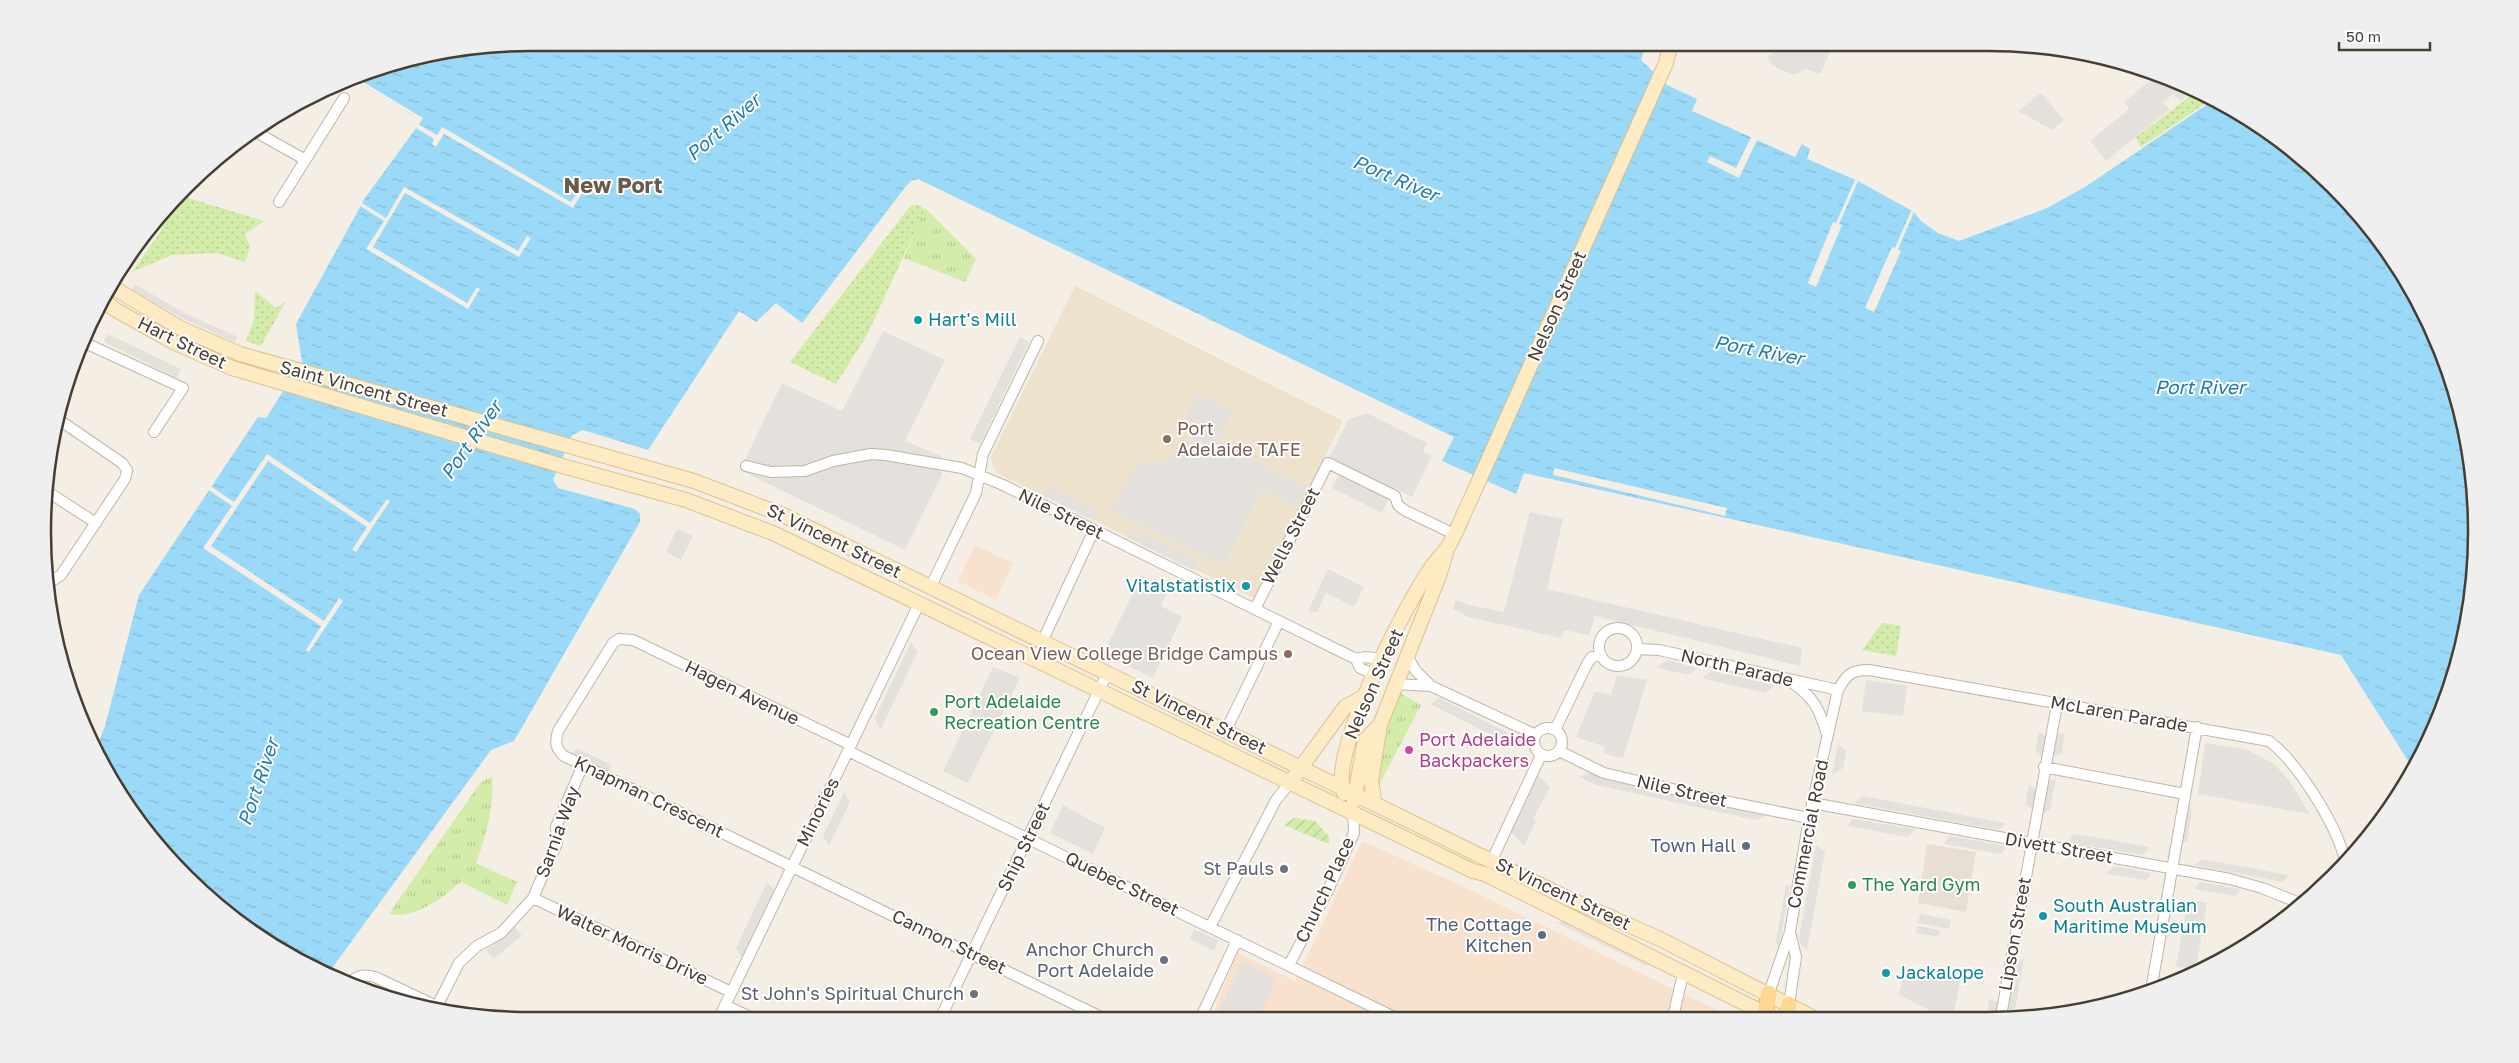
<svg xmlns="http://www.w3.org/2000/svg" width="2519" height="1063" font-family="'Golos Text',sans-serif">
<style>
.residential{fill:#e8dfd2}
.commercial{fill:#f8e2cd}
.education{fill:#eee2cc}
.grass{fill:url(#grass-dots)}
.park{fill:url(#park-tufts)}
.garden{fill:url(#garden-furrows)}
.parking{fill:#e4e1dd}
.water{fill:url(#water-ripples)}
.pier{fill:#f4eee4}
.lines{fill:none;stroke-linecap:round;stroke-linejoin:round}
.minor-casing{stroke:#c0b5a6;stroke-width:12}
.secondary-casing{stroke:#dbc291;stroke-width:16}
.primary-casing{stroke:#eeb458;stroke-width:17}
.minor{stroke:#fff;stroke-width:10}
.secondary{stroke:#ffebc3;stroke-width:14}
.primary{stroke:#ffd792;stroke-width:15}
.culture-dot{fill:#0f9aa8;stroke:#fff;stroke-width:2}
.education-dot{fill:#8d6e63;stroke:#fff;stroke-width:2}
.leisure-dot{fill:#2e9e5b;stroke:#fff;stroke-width:2}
.hotel-dot{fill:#d1479c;stroke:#fff;stroke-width:2}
.service-dot{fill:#5c6f8a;stroke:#fff;stroke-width:2}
.worship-dot{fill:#6b7280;stroke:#fff;stroke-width:2}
.labels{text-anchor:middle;stroke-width:4;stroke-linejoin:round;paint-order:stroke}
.street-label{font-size:18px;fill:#463d33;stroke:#fff}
.culture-label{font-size:18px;fill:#0d838f;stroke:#fff;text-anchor:start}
.education-label{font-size:18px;fill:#785e54;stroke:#fff;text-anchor:start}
.leisure-label{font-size:18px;fill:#27864d;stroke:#fff;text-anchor:start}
.hotel-label{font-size:18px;fill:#b23c85;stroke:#fff;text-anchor:start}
.service-label{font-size:18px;fill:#4e5e75;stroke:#fff;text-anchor:end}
.worship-label{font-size:18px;fill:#5b616d;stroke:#fff;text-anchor:end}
.water-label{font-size:19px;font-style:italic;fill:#217cab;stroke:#fff}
.district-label{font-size:22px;font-weight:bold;fill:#6a5a4a;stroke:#fff}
.rim{fill:none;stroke:#463d33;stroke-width:2.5}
</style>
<defs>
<pattern id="grass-dots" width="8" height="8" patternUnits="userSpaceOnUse" patternTransform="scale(1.25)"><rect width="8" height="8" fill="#d3eca9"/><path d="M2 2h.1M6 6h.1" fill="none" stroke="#b6cb92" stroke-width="1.8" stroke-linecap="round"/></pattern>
<pattern id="park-tufts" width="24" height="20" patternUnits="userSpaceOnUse" patternTransform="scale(1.25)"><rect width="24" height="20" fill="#d3eca9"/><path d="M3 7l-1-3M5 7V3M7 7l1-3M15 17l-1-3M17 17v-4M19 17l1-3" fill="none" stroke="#b6cb92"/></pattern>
<pattern id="garden-furrows" width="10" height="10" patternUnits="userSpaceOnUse" patternTransform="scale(1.25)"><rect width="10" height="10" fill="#d3eca9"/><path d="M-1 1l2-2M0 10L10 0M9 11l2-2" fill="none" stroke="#b6cb92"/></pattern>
<pattern id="water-ripples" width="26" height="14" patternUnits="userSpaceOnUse" patternTransform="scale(1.25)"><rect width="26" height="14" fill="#9ad9f7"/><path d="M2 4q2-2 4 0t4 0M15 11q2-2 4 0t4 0" fill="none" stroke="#86bbd4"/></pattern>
</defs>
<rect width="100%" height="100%" fill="#f4eee4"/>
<!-- residential -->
<path class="residential" d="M1927,844L1976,852L1966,912L1918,903Z"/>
<!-- commercial -->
<path class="commercial" d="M975,545L1013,563L996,600L958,581Z
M1362,841L1460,885L1731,1017L1211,1019L1237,952L1295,981Z"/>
<!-- education -->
<path class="education" d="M1075,286L1343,421L1254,598L999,474L993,467L991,457Z"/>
<!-- grass -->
<path class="grass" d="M2196,92L2212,99L2141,147L2136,137Z
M178,195L264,221L245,234L250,246L245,262L217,253L172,255L132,272L161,231L169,204Z
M911,205H919L925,210L866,337L836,384L790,362Z
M255,291L276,308L286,301L261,346L246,341L254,320Z
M1882,623L1901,626L1896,656L1862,650Z"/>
<!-- park -->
<path class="park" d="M925,208L976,259L965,282L904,258Z
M1400,693L1421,705L1378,787L1379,749Z
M492,776C494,806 487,834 476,863L517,882L507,905L461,882C443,897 415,920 389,914L480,783Z"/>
<!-- garden -->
<path class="garden" d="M1294,818L1315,821L1329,837V844L1284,825Z"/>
<!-- parking -->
<path class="parking" d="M1785,43H1817L1831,50L1820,74L1807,69L1792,75L1773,66L1767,57Z
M2158,74L2193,91L2180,101L2173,94L2163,102L2170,109L2106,161L2090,141L2129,109L2124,102Z
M2041,93L2064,120L2052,130L2018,111Z
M135,284L184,313L238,337L234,342L182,318L131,290Z
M883,331L945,360L905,441L941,456L942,475L905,550L740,470L782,383L842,411Z
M108,334L181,369L177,378L104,342Z
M1020,337L1029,342L980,444L970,439Z
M1197,393L1233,411L1218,443L1307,486L1297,507L1262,489L1224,566L1112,511L1138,462L1149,464L1165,460L1191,442L1200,425L1185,418Z
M1367,413L1427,443L1423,452L1432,456L1412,497L1394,488L1382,513L1332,488L1342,468L1328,460L1348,420Z
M1049,486L1098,511L1094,521L1044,496Z
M1530,512L1563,519L1547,589L1802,648L1800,666L1595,616L1589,635L1564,630L1561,638L1468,617L1453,609L1456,600L1469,605L1504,612Z
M1133,528L1198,560L1193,570L1128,538Z
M677,529L693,536L681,560L666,552Z
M1328,569L1364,587L1354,607L1326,593L1317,613L1308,611Z
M1142,575L1168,590L1161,606L1182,617L1153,678L1103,654Z
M911,642L918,651L880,731L875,718Z
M1667,660L1698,668L1689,675L1657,668Z
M993,667L1020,678L968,783L943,771Z
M1711,671L1776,685L1765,693L1702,678Z
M1617,675L1647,680L1623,759L1604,753L1605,747L1576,737L1595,691L1611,695Z
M1866,680L1907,686L1903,716L1862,711Z
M1439,698L1519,738L1510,744L1430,704Z
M2039,731L2047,738L2043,757L2035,750Z
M2056,733L2065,734L2062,752L2051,759Z
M2205,743L2246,749L2274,764L2288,779L2310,814L2198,794Z
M1838,744L1846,751L1843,768L1832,775Z
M576,748L612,765L608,773L572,756Z
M1591,772L1769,814L1756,820L1596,785L1579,777Z
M1538,775L1550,787L1533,819L1536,821L1524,846L1511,832L1521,807Z
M2056,779L2050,810L2041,814L2046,781Z
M2029,784L2037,790L2033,810L2025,804Z
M844,792L850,802L829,846L823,836Z
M1862,796L2006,823L1999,830L1854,803Z
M2187,801L2192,811L2187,843L2180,842Z
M1063,805L1105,828L1093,854L1050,833Z
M1853,819L1915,829L1908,837L1847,826Z
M2074,834H2077L2150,847L2142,855L2066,842Z
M1949,836L2007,846L2001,854L1944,844Z
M1816,845L1825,852L1807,950L1802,946L1799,938Z
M2202,859L2289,875L2283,882L2194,865Z
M2114,866L2152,873L2146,880L2107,874Z
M767,882L775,891L742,958L736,948Z
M2200,882L2241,889L2235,896L2194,889Z
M1786,885H1790L1779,948L1776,942Z
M2188,900L2207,903L2196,970L2176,966Z
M1920,914L1951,920L1949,929L1918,923Z
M1570,921L1660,965H1645L1556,922Z
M1917,926L1940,930L1938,937L1916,933Z
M515,927L522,936L493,959L486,950Z
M1194,929L1218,940L1214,951L1190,939Z
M2024,958L2014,1016H2005L2015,964Z
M1242,962L1277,979L1258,1018L1215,1019Z
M1905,967L1961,977L1953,1017H1943L1899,995Z
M1989,1000L1998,1002L1996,1016H1987Z"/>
<!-- water -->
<path class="water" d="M532,42L1646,43L1641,60L1667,85L1697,99L1692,111L1795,157L1802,144L1810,149L1807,159L1858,181L1914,212L1921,221L1938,233L1959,241L2047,208L2085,187L2214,100L2232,108L2310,164L2375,234L2426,315L2460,405L2475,499L2472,595L2451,688L2412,767L2341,655L1524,473L1516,494L1442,461L1454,437L918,179L911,181L906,186L802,323L776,303L756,322L739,311L648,450L583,430L572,435L553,480L558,488L635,509L640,514V522L514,741L491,750L327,975L315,970L234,920L164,854L125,803L96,750L105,726L139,595L258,417L266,418L302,362L296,324L365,198L422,120L352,79C410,52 469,49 532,42Z"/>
<!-- pier -->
<path class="pier" d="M355,77L423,118L422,120L352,79Z
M418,124L437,135L442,127L571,202L586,179L589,181L573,208L444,134L436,147L432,144L434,139L416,128Z
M1752,135L1758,138L1739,178L1707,162L1710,156L1736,168Z
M1855,180L1858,181L1839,224L1842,225L1816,287L1808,283L1833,222L1836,223Z
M404,187L518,251L527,236L531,238L519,257L405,193L373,247L467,303L477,287L480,289L468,309L366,249L384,221L360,206L362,203L386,218Z
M1911,211L1914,212L1898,249L1901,251L1874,312L1865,308L1892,247L1895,248Z
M267,454L370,523L387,499L390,501L356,552L352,550L367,527L268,461L211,546L324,621L339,598L343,601L309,652L306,650L321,626L203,548L232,506L207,489L209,485L234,502Z
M1554,468L1727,508L1725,516L1553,475Z"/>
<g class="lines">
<defs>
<path id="minor" d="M254,131L304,159
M279,202L344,98
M83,342L183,388L154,432
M746,466L771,472L805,471L833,461L871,454L886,455L962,468L1003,485L1356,659L1365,657L1382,659
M45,490L96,523
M47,578L55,579L61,575L125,479L127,470L122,463L58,419
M930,588L976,493L983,454L1038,341
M1255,609L1328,463L1395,496L1398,505L1404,510L1454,534
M1599 647a19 19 0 1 1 38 0a19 19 0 1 1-38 0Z
M1042,642L1094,530
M1637,649L1659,650L1838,690
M1407,656L1416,671L1431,686L1536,735
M1356,659L1360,668L1375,675
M1791,682C1814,697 1819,709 1827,734
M1395,684L1431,686
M1534 742a14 14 0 1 1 28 0a14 14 0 1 1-28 0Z
M1226,730L1279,621
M1555,730L1587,664L1592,657L1601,655
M851,745L633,640L619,639L613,643L558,731C555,742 555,748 564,756L1105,1019
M848,751L1396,1018
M1559,751L1604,773L1715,799L1809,818
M2044,767L2185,794
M1812,803L2230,879L2262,888L2302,904
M1492,860L1541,755
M533,898L731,992
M1210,927L1276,800L1289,784
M1289,965L1329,888L1354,833L1353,814
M349,984C357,975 363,974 375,977L451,1013
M2151,990L2197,727
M1769,993L1790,932L1809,818L1838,690C1847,674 1851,670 1869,670L2269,741C2298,763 2336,824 2345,860
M1789,1004L1796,957L1790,932
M725,1005L756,1020
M437,1006L459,963L477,946L501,933L533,898L557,843L556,827L583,765
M2001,1016L2057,704
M1673,1017L1683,974
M940,1019L1107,674
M1200,1019L1237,940
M718,1020L919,604"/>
<path id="secondary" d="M109,285L180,328L240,354L694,481L783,515L1565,897L1660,939L1812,1017
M102,300L116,310L173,342L232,368L566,467L686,500L775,534L1473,871L1485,874L1772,1017
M1289,784L1345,707L1365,696
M1344,793C1328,753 1404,608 1429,571C1434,562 1442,555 1448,547C1456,534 1461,519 1468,505L1666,63L1671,42
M1354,801L1365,740L1380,725
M1375,804L1371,781L1380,725L1439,576L1446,553"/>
<path id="primary" d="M1764,1017L1769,993
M1786,1017L1789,1004"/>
</defs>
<!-- minor casing -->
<use href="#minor" class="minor-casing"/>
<!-- secondary casing -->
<use href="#secondary" class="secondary-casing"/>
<!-- primary casing -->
<use href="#primary" class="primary-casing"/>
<!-- minor -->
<use href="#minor" class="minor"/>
<!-- secondary -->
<use href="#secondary" class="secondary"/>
<!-- primary -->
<use href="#primary" class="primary"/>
</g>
<!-- markers -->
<g class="culture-dot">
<circle cx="918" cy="320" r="5"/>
<circle cx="1246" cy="586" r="5"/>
<circle cx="2043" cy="916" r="5"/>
<circle cx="1886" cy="973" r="5"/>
</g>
<g class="education-dot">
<circle cx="1167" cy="439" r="5"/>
<circle cx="1288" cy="654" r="5"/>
</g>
<g class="leisure-dot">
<circle cx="934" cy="712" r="5"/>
<circle cx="1852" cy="885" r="5"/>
</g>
<circle class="hotel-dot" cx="1409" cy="750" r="5"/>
<g class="service-dot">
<circle cx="1746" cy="846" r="5"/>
<circle cx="1542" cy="935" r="5"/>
</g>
<g class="worship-dot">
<circle cx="1284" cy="869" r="5"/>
<circle cx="1164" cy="960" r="5"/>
<circle cx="974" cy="994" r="5"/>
</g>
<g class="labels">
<!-- street labels -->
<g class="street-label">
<text transform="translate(1557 306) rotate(-66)" y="6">Nelson Street</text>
<text transform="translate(182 343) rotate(26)" y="6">Hart Street</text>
<text transform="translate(364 389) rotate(15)" y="6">Saint Vincent Street</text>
<text transform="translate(1061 514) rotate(26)" y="6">Nile Street</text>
<text transform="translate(1291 536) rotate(-63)" y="6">Wells Street</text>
<text transform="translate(834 541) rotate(26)" y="6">St Vincent Street</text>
<text transform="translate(1737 668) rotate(13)" y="6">North Parade</text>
<text transform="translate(1374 684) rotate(-66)" y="6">Nelson Street</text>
<text transform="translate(742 693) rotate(26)" y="6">Hagen Avenue</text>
<text transform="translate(2119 714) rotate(10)" y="6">McLaren Parade</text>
<text transform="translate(1199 717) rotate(26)" y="6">St Vincent Street</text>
<text transform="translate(1682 791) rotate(13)" y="6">Nile Street</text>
<text transform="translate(649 797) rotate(26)" y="6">Knapman Crescent</text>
<text transform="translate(818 812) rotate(-64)" y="6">Minories</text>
<text transform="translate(558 832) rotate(-70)" y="6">Sarnia Way</text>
<text transform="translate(1808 834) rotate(-79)" y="6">Commercial Road</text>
<text transform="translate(1024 847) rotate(-64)" y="6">Ship Street</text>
<text transform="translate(2059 848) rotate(10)" y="6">Divett Street</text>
<text transform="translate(1122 884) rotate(26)" y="6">Quebec Street</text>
<text transform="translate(1325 890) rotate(-65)" y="6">Church Place</text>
<text transform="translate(1563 894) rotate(25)" y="6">St Vincent Street</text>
<text transform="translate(2015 934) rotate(-80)" y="6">Lipson Street</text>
<text transform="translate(949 942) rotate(26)" y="6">Cannon Street</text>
<text transform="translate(632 945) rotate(25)" y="6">Walter Morris Drive</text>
</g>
<!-- culture labels -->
<g class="culture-label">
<text x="928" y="326">Hart's Mill</text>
<text x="1236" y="592" text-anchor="end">Vitalstatistix</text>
<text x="2053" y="912">South Australian<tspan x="2053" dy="21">Maritime Museum</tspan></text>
<text x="1896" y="979">Jackalope</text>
</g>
<!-- education labels -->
<g class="education-label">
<text x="1177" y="435">Port<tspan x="1177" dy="21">Adelaide TAFE</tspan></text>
<text x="1278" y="660" text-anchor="end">Ocean View College Bridge Campus</text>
</g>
<!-- leisure labels -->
<g class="leisure-label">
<text x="944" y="708">Port Adelaide<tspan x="944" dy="21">Recreation Centre</tspan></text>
<text x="1862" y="891">The Yard Gym</text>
</g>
<!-- hotel labels -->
<g class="hotel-label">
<text x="1419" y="746">Port Adelaide<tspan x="1419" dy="21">Backpackers</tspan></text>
</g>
<!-- service labels -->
<g class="service-label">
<text x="1736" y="852">Town Hall</text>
<text x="1532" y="931">The Cottage<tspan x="1532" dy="21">Kitchen</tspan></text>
</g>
<!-- worship labels -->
<g class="worship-label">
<text x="1274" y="875">St Pauls</text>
<text x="1154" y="956">Anchor Church<tspan x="1154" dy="21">Port Adelaide</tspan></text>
<text x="964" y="1000">St John's Spiritual Church</text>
</g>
<!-- water labels -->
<g class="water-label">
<text transform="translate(723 127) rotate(-41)" y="7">Port River</text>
<text transform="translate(1396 178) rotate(23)" y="7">Port River</text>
<text transform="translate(1759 350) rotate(11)" y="7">Port River</text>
<text x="2200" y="394">Port River</text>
<text transform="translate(471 440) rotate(-55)" y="7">Port River</text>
<text transform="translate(258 782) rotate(-71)" y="7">Port River</text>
</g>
<!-- district labels -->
<g class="district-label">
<text x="613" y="193">New Port</text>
</g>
</g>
<!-- crop -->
<path d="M0 0H2519V1063H0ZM531 51H1988A480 480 0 0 1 2468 531V532A480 480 0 0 1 1988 1012H531A480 480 0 0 1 51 532V531A480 480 0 0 1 531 51Z" fill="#f0efef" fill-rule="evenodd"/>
<path class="rim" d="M531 51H1988A480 480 0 0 1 2468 531V532A480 480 0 0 1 1988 1012H531A480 480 0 0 1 51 532V531A480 480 0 0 1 531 51Z"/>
<!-- scale -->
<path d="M2339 42v8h91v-8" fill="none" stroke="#463d33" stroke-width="2.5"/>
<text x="2346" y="42" font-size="15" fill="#463d33" stroke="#ffffff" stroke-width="4" paint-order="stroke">50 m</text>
</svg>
